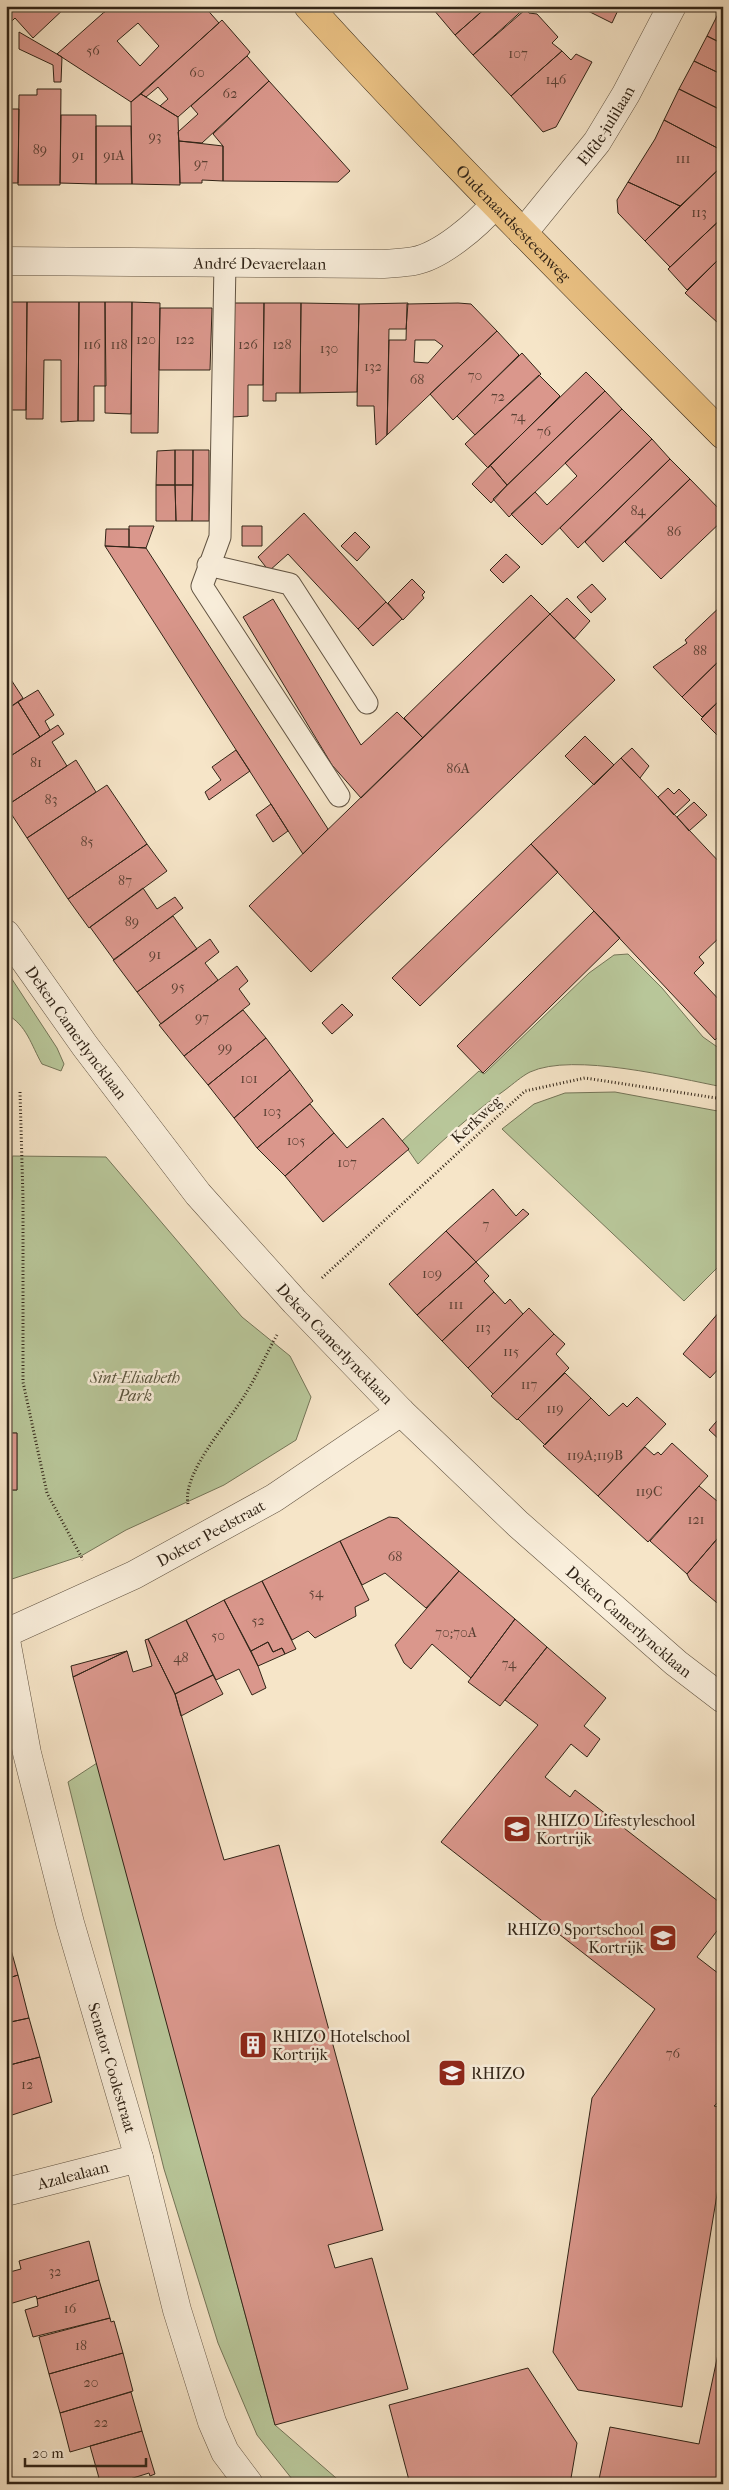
<svg xmlns="http://www.w3.org/2000/svg" width="729" height="2490" font-family="'IM FELL French Canon',serif">
<style>
.green{fill:#b8c699;stroke:#747558}
.building{fill:#da978c;stroke:#312417;fill-rule:evenodd}
.lines{fill:none;stroke-linecap:round;stroke-linejoin:round}
.service-casing{stroke:#625443;stroke-width:23}
.minor-casing{stroke:#625443;stroke-width:29}
.primary-casing{stroke:#312417;stroke-width:29}
.path{stroke:#312417;stroke-width:3;stroke-dasharray:1 2.5;stroke-linecap:butt}
.service{stroke:#f9eedb;stroke-width:21}
.minor{stroke:#f9eedb;stroke-width:28}
.primary{stroke:#ebc284;stroke-width:28}
.labels{text-anchor:middle;stroke-width:5;stroke-linejoin:round;paint-order:stroke}
.number-label{font-size:14px;fill:#5b4134}
.street-label{font-size:16px;fill:#312417;stroke:#f9eedb}
.park-label{font-size:16px;font-style:italic;fill:#5a553e;stroke:#f9eedb}
.poi-label{font-size:16px;fill:#312417;stroke:#f9eedb;text-anchor:start}
</style>
<rect width="100%" height="100%" fill="#f6e5c8"/>
<filter id="stains"><feTurbulence type="fractalNoise" baseFrequency=".004" numOctaves="4"/><feColorMatrix values="0 0 0 0 .2 0 0 0 0 .09 0 0 0 0 .02 0 0 0 .5 -.17"/></filter>
<radialGradient id="worn" r=".72"><stop offset=".6" stop-color="#630" stop-opacity="0"/><stop offset="1" stop-color="#630" stop-opacity=".3"/></radialGradient>
<!-- green -->
<path class="green" d="M628,954L662,988L703,1037L723,1051V1087C676,1078 573,1052 530,1072C522,1076 513,1084 505,1090C474,1112 446,1137 418,1164L402,1141L479,1071L484,1074L589,973L614,955Z
M6,970L57,1048L64,1064L61,1071L42,1064C31,1045 27,1025 6,1014Z
M615,1092L723,1112V1262L684,1301L502,1129L534,1104L565,1093Z
M12,1156L106,1157L242,1317L290,1356L311,1397L296,1440L224,1485L126,1530L81,1556L6,1581V1490H17V1433H6V1200L12,1199Z
M97,1763L275,2425L343,2484H296L257,2435L218,2343L164,2169L68,1782Z"/>
<!-- building -->
<path class="building" d="M6,6H67L33,38L15,18L11,22L8,18L6,19Z
M97,6H111L104,13Z
M111,6H204L219,23L131,102L57,54ZM138,23L159,46L140,66L117,41Z
M436,6H488L455,35L433,9Z
M488,6H527L473,55L455,35Z
M578,6H620L612,23Z
M526,9L529,13L537,14L558,37L552,43L562,51L511,96L473,55Z
M720,10L723,11V44L707,36Z
M222,20L250,52L247,56L178,117L160,106L168,99L158,87L146,97L141,94Z
M19,32L62,57L61,82H54L53,65L19,49Z
M707,36L723,44V75L694,61Z
M562,51L571,60L576,54L592,62L556,127L543,132L511,96Z
M247,56L269,81L202,143L179,141L178,132L198,114L191,106Z
M694,61L723,75V111L679,89Z
M269,81L350,171L338,182L223,181V146L213,134Z
M37,89H61L60,185H18L19,95H37Z
M679,89L723,111V151L664,120Z
M141,94L178,117L180,185L132,184L131,102Z
M6,109H19L18,183H6Z
M61,115H96V184L60,183Z
M664,120L723,151V165L680,206L628,182L655,139Z
M96,126H131L132,184H96Z
M179,141L223,146V181L202,180V183H180Z
M723,165V217L670,267L645,241Z
M628,182L680,206L645,241L618,213L617,200Z
M723,217V255L687,290L668,269Z
M723,255V322L721,320L718,323L685,293Z
M6,302H27L26,410H6Z
M27,302H79L78,421L61,422V360H44L43,419H26Z
M79,302H105L106,386H94V421H78Z
M105,302H132L131,414L105,413Z
M132,302L160,303L158,433H131Z
M232,303H264L263,385H248V416L232,417Z
M264,303H301L300,393H276V401H263Z
M301,303L359,304L357,392L300,393Z
M408,303L406,329H389L387,435L376,445L374,406H357L359,304Z
M458,303L471,304L497,331L387,435L389,340H406L407,304ZM415,340H435L443,346L428,363L414,362Z
M160,308H212L210,370H159Z
M497,331L519,355L453,420L430,394Z
M522,353L541,374L475,435L457,416Z
M586,372L605,391L507,485L490,465Z
M539,375L560,396L488,468L465,444Z
M605,391L622,409L509,517L493,499Z
M622,409L652,439L542,545L511,514L535,492L547,505L577,476L565,463Z
M652,439L670,459L578,548L560,528Z
M175,450H193V485H175Z
M175,450V485H156L157,451Z
M193,450H209V521H192Z
M670,459L690,479L603,562L585,542Z
M490,465L507,485L491,503L472,484Z
M690,479L723,513V520L661,579L625,542Z
M156,485H175L176,521H156Z
M175,485H193L192,521H176Z
M304,513L386,602L358,629L288,554L269,571L258,557Z
M129,526H154L146,548L129,547Z
M242,526H262V546H242Z
M106,529H129V547L105,546Z
M355,532L370,547L357,561L341,546Z
M105,546L146,548L328,829L303,854Z
M506,554L520,567L503,583L490,570Z
M412,579L425,592L422,595L424,598L403,620L388,603Z
M592,584L606,599L591,613L577,597Z
M531,595L550,614L423,738L404,718Z
M567,598L590,621L574,639L550,614Z
M273,599L361,745L397,712L423,738L361,798L332,765L243,617Z
M386,602L402,619L373,646L358,629Z
M723,604V657L682,697L653,667L687,643L685,640Z
M550,614L615,680L311,972L249,906Z
M723,657V697L702,717L682,697Z
M6,672L23,698L6,710Z
M38,690L54,715L45,721L50,730L40,737L18,702Z
M723,697V736L720,738L701,719Z
M18,702L40,737L6,759V710Z
M58,725L64,734L52,742L67,766L6,806V759Z
M585,736L614,765L594,785L565,756Z
M632,748L649,766L640,778L621,758Z
M236,750L250,771L209,800L205,792L221,780L212,767Z
M621,758L723,866V934L699,957L704,963L694,973L723,1004V1032L715,1040L531,844Z
M76,760L96,792L27,838L6,806Z
M107,785L147,844L68,899L27,838Z
M668,788L674,794L679,789L690,800L674,815L658,797Z
M694,802L707,815L689,831L677,817Z
M271,804L288,831L273,842L256,815Z
M147,844L167,871L89,928L68,899Z
M531,844L558,872L420,1006L392,978Z
M143,888L157,909L175,897L183,908L114,960L90,927Z
M594,911L620,938L483,1073L457,1046Z
M173,916L197,949L137,992L113,960Z
M210,939L219,952L205,963L218,980L161,1024L137,992Z
M237,966L248,981L239,989L250,1004L184,1056L159,1025Z
M342,1004L353,1015L332,1034L322,1023Z
M243,1010L266,1038L208,1085L184,1056Z
M266,1038L290,1070L234,1118L208,1085Z
M290,1070L313,1101L257,1148L234,1118Z
M310,1104L334,1133L285,1176L257,1148Z
M383,1118L409,1149L323,1222L285,1176L334,1133L347,1148Z
M12,1156V1200H6V1157Z
M493,1189L516,1216L523,1209L529,1214L476,1262L446,1231Z
M446,1231L476,1262L417,1315L389,1284Z
M476,1262L489,1276L484,1281L494,1292L442,1341L417,1315Z
M494,1292L505,1304L510,1299L523,1314L468,1368L442,1341Z
M529,1308L554,1334L493,1394L468,1368Z
M720,1311L723,1313V1364L710,1378L683,1354Z
M554,1334L565,1344L556,1354L569,1368L517,1420L491,1396Z
M565,1373L591,1398L545,1445L518,1419Z
M637,1397L666,1424L598,1496L543,1446L591,1398L609,1416L623,1403L627,1407Z
M723,1414V1443L709,1430Z
M6,1433H17V1490H6Z
M672,1443L708,1476L648,1542L598,1496L645,1447L654,1455L658,1452L661,1455Z
M699,1486L723,1506V1532L687,1574L650,1541Z
M389,1517L398,1518L459,1571L426,1608L385,1573L362,1585L340,1541Z
M723,1532V1608L690,1580L687,1574Z
M340,1541L369,1600L355,1607L356,1616L315,1638L308,1631L292,1640L262,1581Z
M459,1571L515,1619L471,1678L432,1644L411,1669L404,1663L395,1645Z
M262,1581L296,1649L285,1654L282,1648L273,1652L268,1642L251,1651L224,1600Z
M224,1600L258,1666L266,1688L252,1695L239,1669L216,1680L186,1620Z
M515,1619L547,1647L500,1706L468,1682Z
M186,1620L213,1675L175,1694L148,1639Z
M148,1639L175,1694L224,1860L279,1845L383,2230L328,2245L335,2268L372,2258L408,2389L275,2425L73,1677L127,1651L133,1672L152,1666L145,1640Z
M268,1642L273,1652L282,1648L285,1654L258,1666L251,1651Z
M547,1647L606,1698L584,1726L600,1739L587,1757L571,1744L545,1777L570,1797L575,1790L723,1905V1923L697,1957L723,1977V2098L714,2106L723,2108V2158L682,2407L578,2390L553,2352L592,2098L655,2009L441,1842L538,1725L505,1700Z
M127,1651L73,1677L71,1666Z
M213,1675L223,1694L181,1716L175,1694Z
M8,1939L18,1975L6,1979V1940Z
M18,1975L29,2018L6,2023V1979Z
M29,2018L40,2057L6,2066V2023Z
M40,2057L52,2102L6,2117V2066Z
M89,2241L99,2280L37,2299L36,2296L6,2305V2273L21,2269L19,2261Z
M99,2280L110,2318L33,2337L25,2310L38,2306L37,2299Z
M110,2318L111,2322L114,2321L123,2353L49,2374L39,2337Z
M722,2335L723,2484H598L610,2427L699,2444Z
M123,2353L133,2391L60,2413L49,2374Z
M528,2368L577,2443L570,2484H410L389,2405Z
M131,2392L142,2431L70,2452L60,2413Z
M142,2431L155,2474L150,2476L149,2473L114,2484H80L99,2478L90,2446Z"/>
<g class="lines">
<defs>
<path id="service" d="M225,263L220,537L202,586L339,796
M208,565L290,584L367,703"/>
<g id="minor">
<path id="s1" d="M523,233L597,142L626,94L672,6"/>
<path id="s2" d="M6,261L383,264C393,263 404,263 414,261C441,256 477,225 494,205"/>
<path id="s3" d="M6,934L85,1046L198,1194L295,1302L401,1412L518,1524L676,1663L723,1699"/>
<path id="s4" d="M6,1633L134,1575L274,1498L401,1412"/>
<path id="s5" d="M6,1640L27,1753L70,1923L139,2158L177,2310L212,2422L225,2452L249,2484"/>
<path id="s6" d="M6,2192L139,2158"/>
</g>
<g id="primary">
<path id="s7" d="M308,6C442,154 583,293 723,435"/>
</g>
</defs>
<!-- service casing -->
<use href="#service" class="service-casing"/>
<!-- minor casing -->
<use href="#minor" class="minor-casing"/>
<!-- primary casing -->
<use href="#primary" class="primary-casing"/>
<!-- path -->
<path class="path" d="M20,1092L23,1199V1382L47,1493L83,1560
M322,1278L525,1091L585,1078L723,1099
M188,1504C182,1472 230,1421 246,1393C258,1374 266,1354 277,1335"/>
<!-- service -->
<use href="#service" class="service"/>
<!-- minor -->
<use href="#minor" class="minor"/>
<!-- primary -->
<use href="#primary" class="primary"/>
</g>
<!-- icons -->
<defs>
<symbol id="school-square" viewBox="-11 -11 22 22"><rect x="-9" y="-9" width="18" height="18" rx="4" fill="#8f2418" stroke="#f9eedb"/><path d="M0-5L7-2L0 1L-7-2ZM-4 1L0 2.5L4 1V4Q0 6-4 4Z" fill="#fff"/></symbol>
<symbol id="building-square" viewBox="-11 -11 22 22"><rect x="-9" y="-9" width="18" height="18" rx="4" fill="#8f2418" stroke="#f9eedb"/><path d="M-4-6H4V6H1V3H-1V6H-4ZM-2.5-4.3h1.7v1.8h-1.7ZM.8-4.3h1.7v1.8H.8ZM-2.5-1h1.7V.8h-1.7ZM.8-1h1.7V.8H.8Z" fill="#fff"/></symbol>
</defs>
<g fill-rule="evenodd">
<use href="#school-square" x="501" y="1813" width="32" height="32"/>
<use href="#school-square" x="647" y="1922" width="32" height="32"/>
<use href="#building-square" x="237" y="2029" width="32" height="32"/>
<use href="#school-square" x="436" y="2057" width="32" height="32"/>
</g>
<g class="labels">
<!-- number labels -->
<g class="number-label">
<text x="93" y="55">56</text>
<text x="518" y="58">107</text>
<text x="197" y="77">60</text>
<text x="556" y="84">146</text>
<text x="230" y="98">62</text>
<text x="155" y="141">93</text>
<text x="40" y="154">89</text>
<text x="78" y="160">91</text>
<text x="114" y="160">91A</text>
<text x="683" y="163">111</text>
<text x="201" y="168">97</text>
<text x="699" y="217">113</text>
<text x="146" y="344">120</text>
<text x="185" y="344">122</text>
<text x="92" y="349">116</text>
<text x="119" y="349">118</text>
<text x="248" y="349">126</text>
<text x="282" y="349">128</text>
<text x="329" y="353">130</text>
<text x="373" y="371">132</text>
<text x="475" y="380">70</text>
<text x="417" y="384">68</text>
<text x="498" y="401">72</text>
<text x="518" y="421">74</text>
<text x="544" y="436">76</text>
<text x="638" y="515">84</text>
<text x="674" y="536">86</text>
<text x="700" y="655">88</text>
<text x="36" y="767">81</text>
<text x="458" y="773">86A</text>
<text x="51" y="804">83</text>
<text x="87" y="846">85</text>
<text x="125" y="885">87</text>
<text x="132" y="926">89</text>
<text x="155" y="959">91</text>
<text x="178" y="991">95</text>
<text x="202" y="1022">97</text>
<text x="225" y="1052">99</text>
<text x="249" y="1083">101</text>
<text x="272" y="1116">103</text>
<text x="296" y="1145">105</text>
<text x="347" y="1167">107</text>
<text x="486" y="1229">7</text>
<text x="432" y="1278">109</text>
<text x="456" y="1309">111</text>
<text x="483" y="1332">113</text>
<text x="511" y="1356">115</text>
<text x="529" y="1389">117</text>
<text x="555" y="1413">119</text>
<text x="595" y="1460">119A;119B</text>
<text x="649" y="1496">119C</text>
<text x="696" y="1524">121</text>
<text x="395" y="1561">68</text>
<text x="316" y="1597">54</text>
<text x="258" y="1625">52</text>
<text x="456" y="1637">70;70A</text>
<text x="218" y="1640">50</text>
<text x="181" y="1662">48</text>
<text x="509" y="1668">74</text>
<text x="673" y="2058">76</text>
<text x="27" y="2089">12</text>
<text x="55" y="2276">32</text>
<text x="70" y="2313">16</text>
<text x="81" y="2350">18</text>
<text x="91" y="2387">20</text>
<text x="101" y="2427">22</text>
</g>
<!-- street labels -->
<g class="street-label">
<text dy="6" stroke="none"><textPath href="#s1" startOffset="136">Elfde-julilaan</textPath></text>
<text dy="6" stroke="none"><textPath href="#s7" startOffset="299">Oudenaardsesteenweg</textPath></text>
<text dy="6" stroke="none"><textPath href="#s2" startOffset="254">André Devaerelaan</textPath></text>
<text dy="6" stroke="none"><textPath href="#s3" startOffset="121">Deken Camerlyncklaan</textPath></text>
<text transform="translate(476 1119) rotate(-43)" y="6">Kerkweg</text>
<text dy="6" stroke="none"><textPath href="#s3" startOffset="526">Deken Camerlyncklaan</textPath></text>
<text dy="6" stroke="none"><textPath href="#s4" startOffset="228">Dokter Peelstraat</textPath></text>
<text dy="6" stroke="none"><textPath href="#s3" startOffset="931">Deken Camerlyncklaan</textPath></text>
<text dy="6" stroke="none"><textPath href="#s5" startOffset="441">Senator Coolestraat</textPath></text>
<text dy="6" stroke="none"><textPath href="#s6" startOffset="69">Azalealaan</textPath></text>
</g>
<!-- park labels -->
<g class="park-label">
<text x="135" y="1383">Sint-Elisabeth<tspan x="135" dy="18">Park</tspan></text>
</g>
<!-- poi labels -->
<g class="poi-label">
<text x="536" y="1826">RHIZO Lifestyleschool<tspan x="536" dy="18">Kortrijk</tspan></text>
<text x="644" y="1935" text-anchor="end">RHIZO Sportschool<tspan x="644" dy="18">Kortrijk</tspan></text>
<text x="272" y="2042">RHIZO Hotelschool<tspan x="272" dy="18">Kortrijk</tspan></text>
<text x="471" y="2079">RHIZO</text>
</g>
</g>
<!-- margin -->
<rect width="729" height="2490" fill="none" stroke="#f6e5c8" stroke-width="25"/>
<rect x="8" y="8" width="714" height="2475" fill="none" stroke="#312417" stroke-width="2.5"/>
<rect x="12" y="12" width="704" height="2465" fill="none" stroke="#312417"/>
<!-- scale -->
<path d="M25 2458v8h121v-8" fill="none" stroke="#312417" stroke-width="2.5"/>
<text x="32" y="2458" font-size="15" fill="#312417" stroke="#f9eedb" stroke-width="4" paint-order="stroke">20 m</text>
<rect width="100%" height="100%" filter="url(#stains)"/>
<rect width="100%" height="100%" fill="url(#worn)"/>
</svg>
